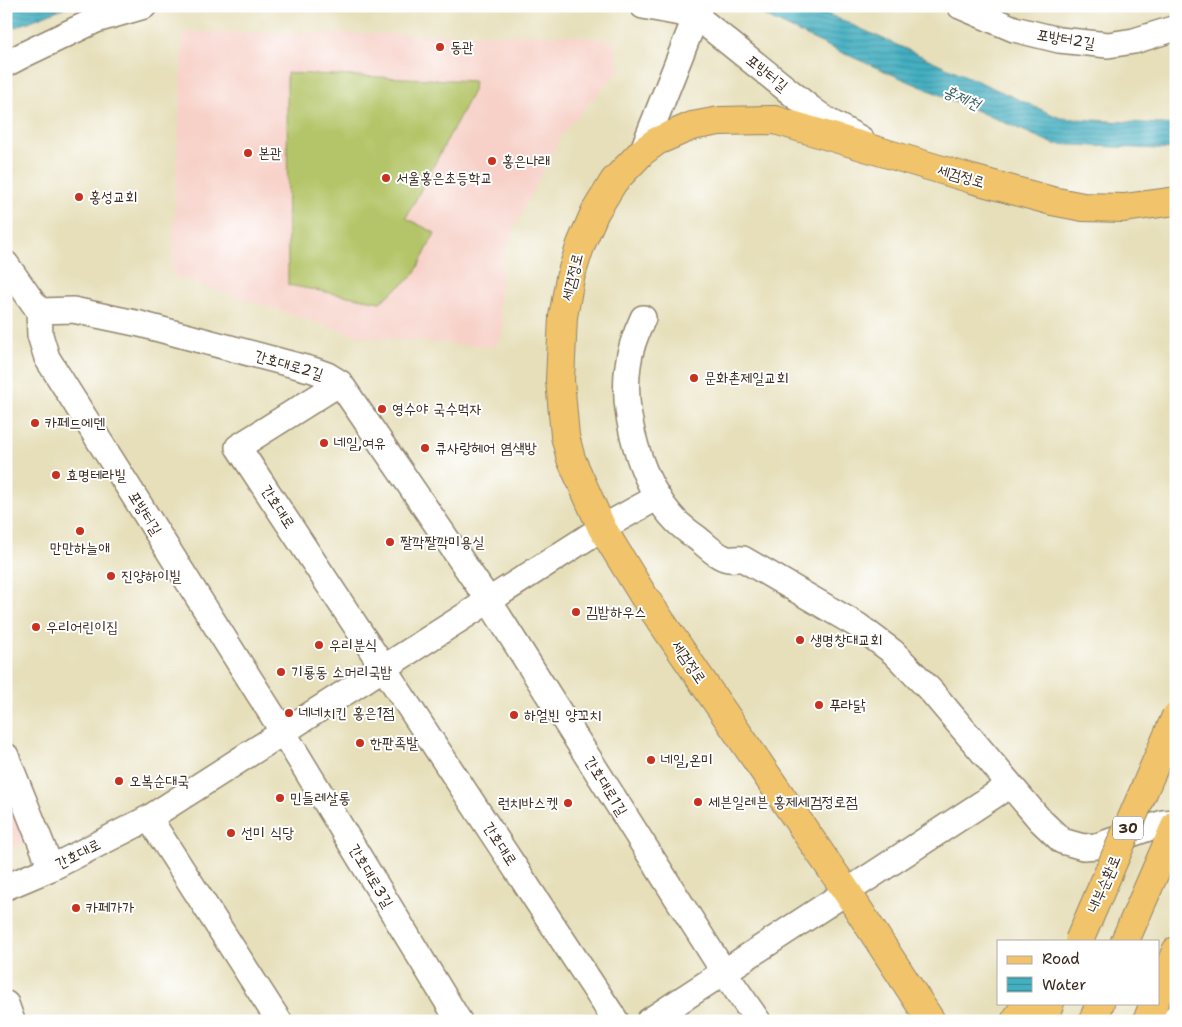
<svg xmlns="http://www.w3.org/2000/svg" width="1182" height="1027" font-family="'Shantell Sans','Poor Story',sans-serif">
<style>
.built{fill:#f7d1c8}
.garden{fill:#b3c568;stroke:#777843}
.water{fill:url(#water-rules);stroke:#3f6c70}
.lines{fill:none;stroke-linecap:round;stroke-linejoin:round}
.street-casing{stroke:#90846c;stroke-width:28}
.primary-casing{stroke:#90846c;stroke-width:30}
.highway-casing{stroke:#90846c;stroke-width:30}
.street{stroke:#fff;stroke-width:25}
.primary{stroke:#f1c36a;stroke-width:28}
.highway{stroke:#f1c36a;stroke-width:28}
.highway-bridge-casing{stroke:#90846c;stroke-width:30;stroke-linecap:butt}
.highway-bridge{stroke:#f1c36a;stroke-width:28}
.poi-dot{fill:#c8321e;stroke:#fff;stroke-width:2}
.labels{text-anchor:middle;stroke-width:4;stroke-linejoin:round;paint-order:stroke}
.shield{fill:#fff;stroke:#766a62;stroke-width:1}
.shield-label{font-size:14px;font-weight:bold;fill:#3b2a1e}
.street-label{font-size:15px;fill:#3b2a1e;stroke:#fff}
.poi-label{font-size:15px;fill:#3b2a1e;stroke:#fff;text-anchor:start}
.water-label{font-size:16px;font-style:italic;fill:#3e5f5f;stroke:#fff}
</style>
<defs>
<pattern id="water-rules" width="6" height="5" patternUnits="userSpaceOnUse" patternTransform="scale(1.25)"><rect width="6" height="5" fill="#43afc1"/><path d="M0 2.5h6" fill="none" stroke="#398f9c"/></pattern>
</defs>
<rect width="100%" height="100%" fill="#fff"/>
<filter id="ink" filterUnits="userSpaceOnUse"><feTurbulence type="fractalNoise" baseFrequency=".02" numOctaves="2"/><feDisplacementMap in="SourceGraphic" scale="10" xChannelSelector="R" yChannelSelector="G"/><feConvolveMatrix kernelMatrix="1 2 1 2 8 2 1 2 1" color-interpolation-filters="sRGB"/></filter>
<filter id="wash" filterUnits="userSpaceOnUse"><feTurbulence type="fractalNoise" baseFrequency=".0096" numOctaves="4" result="noise"/><feDisplacementMap in="SourceGraphic" scale="20" xChannelSelector="R" yChannelSelector="G"/><feGaussianBlur stdDeviation="1.12" result="paint"/><feColorMatrix in="noise" values="0 0 0 0 0 0 0 0 0 0 0 0 0 0 0 0 0 1.4 0 .05"/><feComposite in="paint" operator="in"/></filter>
<g filter="url(#wash)">
<rect width="100%" height="100%" fill="#e6dfba"/>
<!-- built -->
<path class="built" d="M183,32L568,35L613,41L620,71L609,81L562,134L517,222L502,260L499,306L504,327L496,347L362,337L172,276Z
M6,788L27,842L6,850Z"/>
<!-- garden -->
<path class="garden" d="M287,73L474,81L473,91L406,218L435,233L414,275L380,302L288,285Z"/>
<!-- water -->
<path class="water" d="M6,6H68L6,31Z
M744,6H810L1060,118L1176,125V150L1054,144L838,51Z"/>
</g>
<g filter="url(#ink)">
<g class="lines">
<defs>
<path id="street" d="M643,6L696,16L810,108L828,121L861,139
M960,6L1014,29L1059,40L1108,45L1134,41L1176,28
M6,64L25,54L96,20L144,6
M642,152L700,6
M6,264L39,311L40,335L47,358L283,732L459,1021
M39,311L73,310L102,316L140,324L313,370L327,375L340,383L489,601L724,972L758,1021
M643,318C636,333 630,348 628,365C621,414 641,485 676,521C682,527 690,533 697,538C705,544 717,557 728,559C733,560 738,558 743,559L857,625L893,652L931,691L1040,820L1062,841L1083,847L1097,846L1163,823L1176,822
M340,383L238,447L616,1021
M6,756L51,868
M149,818L279,1021
M6,887L51,868L149,818L602,528L658,497
M6,1004L12,1021
M649,1021L1010,785
M1174,1021L1176,1017"/>
<path id="primary" d="M931,1021L847,892L643,595L602,528L571,459L565,436L560,380L563,317L570,278L581,244L595,212L614,181L642,152L657,141L692,126L719,121L775,120L972,179L1052,201L1083,207L1124,208L1176,201"/>
<path id="highway" d="M1125,941L1176,824
M1158,994L1176,951
M1015,1021L1027,1003
M1042,1021L1050,1003
M1093,1021L1100,1003
M1147,1021L1154,1003"/>
</defs>
<!-- street casing -->
<use href="#street" class="street-casing"/>
<!-- primary casing -->
<use href="#primary" class="primary-casing"/>
<!-- highway casing -->
<use href="#highway" class="highway-casing"/>
<!-- street -->
<use href="#street" class="street"/>
<!-- primary -->
<use href="#primary" class="primary"/>
<!-- highway -->
<use href="#highway" class="highway"/>
<defs>
<path id="highway-bridge" d="M1079,941L1176,716"/>
</defs>
<!-- highway-bridge casing -->
<use href="#highway-bridge" class="highway-bridge-casing"/>
<!-- highway-bridge -->
<use href="#highway-bridge" class="highway-bridge"/>
</g>
</g>
<!-- markers -->
<g class="poi-dot">
<circle cx="440" cy="47" r="5"/>
<circle cx="248" cy="153" r="5"/>
<circle cx="492" cy="161" r="5"/>
<circle cx="386" cy="178" r="5"/>
<circle cx="79" cy="197" r="5"/>
<circle cx="694" cy="378" r="5"/>
<circle cx="382" cy="409" r="5"/>
<circle cx="35" cy="423" r="5"/>
<circle cx="324" cy="443" r="5"/>
<circle cx="425" cy="448" r="5"/>
<circle cx="56" cy="475" r="5"/>
<circle cx="80" cy="531" r="5"/>
<circle cx="390" cy="542" r="5"/>
<circle cx="111" cy="576" r="5"/>
<circle cx="576" cy="612" r="5"/>
<circle cx="36" cy="627" r="5"/>
<circle cx="800" cy="640" r="5"/>
<circle cx="319" cy="645" r="5"/>
<circle cx="281" cy="672" r="5"/>
<circle cx="819" cy="705" r="5"/>
<circle cx="289" cy="713" r="5"/>
<circle cx="514" cy="715" r="5"/>
<circle cx="360" cy="743" r="5"/>
<circle cx="651" cy="760" r="5"/>
<circle cx="119" cy="781" r="5"/>
<circle cx="280" cy="798" r="5"/>
<circle cx="698" cy="802" r="5"/>
<circle cx="568" cy="803" r="5"/>
<circle cx="231" cy="833" r="5"/>
<circle cx="76" cy="908" r="5"/>
</g>
<g class="labels">
<!-- shield labels -->
<rect class="shield" x="1113" y="816.5" width="30" height="23" rx="4"/>
<g class="shield-label">
<text x="1128" y="833">30</text>
</g>
<!-- street labels -->
<g class="street-label">
<text transform="translate(1066 39) rotate(9)" y="5">포방터2길</text>
<text transform="translate(767 73) rotate(39)" y="5">포방터길</text>
<text transform="translate(961 176) rotate(16)" y="5">세검정로</text>
<text transform="translate(572 277) rotate(-76)" y="5">세검정로</text>
<text transform="translate(289 365) rotate(16)" y="5">간호대로2길</text>
<text transform="translate(278 507) rotate(57)" y="5">간호대로</text>
<text transform="translate(145 513) rotate(58)" y="5">포방터길</text>
<text transform="translate(689 662) rotate(56)" y="5">세검정로</text>
<text transform="translate(606 786) rotate(58)" y="5">간호대로1길</text>
<text transform="translate(500 844) rotate(57)" y="5">간호대로</text>
<text transform="translate(78 854) rotate(-27)" y="5">간호대로</text>
<text transform="translate(371 876) rotate(59)" y="5">간호대로3길</text>
<text transform="translate(1104 884) rotate(-67)" y="5">내부순환로</text>
</g>
<!-- poi labels -->
<g class="poi-label">
<text x="450" y="52">동관</text>
<text x="258" y="158">본관</text>
<text x="502" y="166">홍은나래</text>
<text x="396" y="183">서울홍은초등학교</text>
<text x="89" y="202">홍성교회</text>
<text x="704" y="383">문화촌제일교회</text>
<text x="392" y="414">영수야 국수먹자</text>
<text x="45" y="428">카페드에덴</text>
<text x="334" y="448">네일,여유</text>
<text x="435" y="453">큐사랑헤어 염색방</text>
<text x="66" y="480">효명테라빌</text>
<text x="400" y="547">짤깍짤깍미용실</text>
<text x="80" y="553" text-anchor="middle">만만하늘애</text>
<text x="121" y="581">진양하이빌</text>
<text x="586" y="617">김밥하우스</text>
<text x="46" y="632">우리어린이집</text>
<text x="810" y="645">생명창대교회</text>
<text x="329" y="650">우리분식</text>
<text x="291" y="677">기룡동 소머리국밥</text>
<text x="829" y="710">푸라닭</text>
<text x="299" y="718">네네치킨 홍은1점</text>
<text x="524" y="720">하얼빈 양꼬치</text>
<text x="370" y="748">한판족발</text>
<text x="661" y="765">네일,온미</text>
<text x="129" y="786">오복순대국</text>
<text x="290" y="803">민들레살롱</text>
<text x="708" y="807">세븐일레븐 홍제세검정로점</text>
<text x="558" y="808" text-anchor="end">런치바스켓</text>
<text x="241" y="838">선미 식당</text>
<text x="86" y="913">카페가가</text>
</g>
<!-- water labels -->
<g class="water-label">
<text transform="translate(962 97) rotate(24)" y="6">홍제천</text>
</g>
</g>
<!-- margin -->
<rect width="1182" height="1027" fill="none" stroke="#fff" stroke-width="25"/>
<!-- legend -->
<rect x="997" y="940" width="162" height="65" fill="#ffffff" stroke="#b1aaa5"/>
<rect x="1007" y="956" width="25" height="8" fill="#f1c36a" stroke="#b1aaa5"/>
<text x="1042" y="964" font-size="15" fill="#3b2a1e">Road</text>
<rect x="1007" y="977" width="25" height="15" fill="url(#water-rules)" stroke="#b1aaa5"/>
<text x="1042" y="990" font-size="15" fill="#3b2a1e">Water</text>
</svg>
